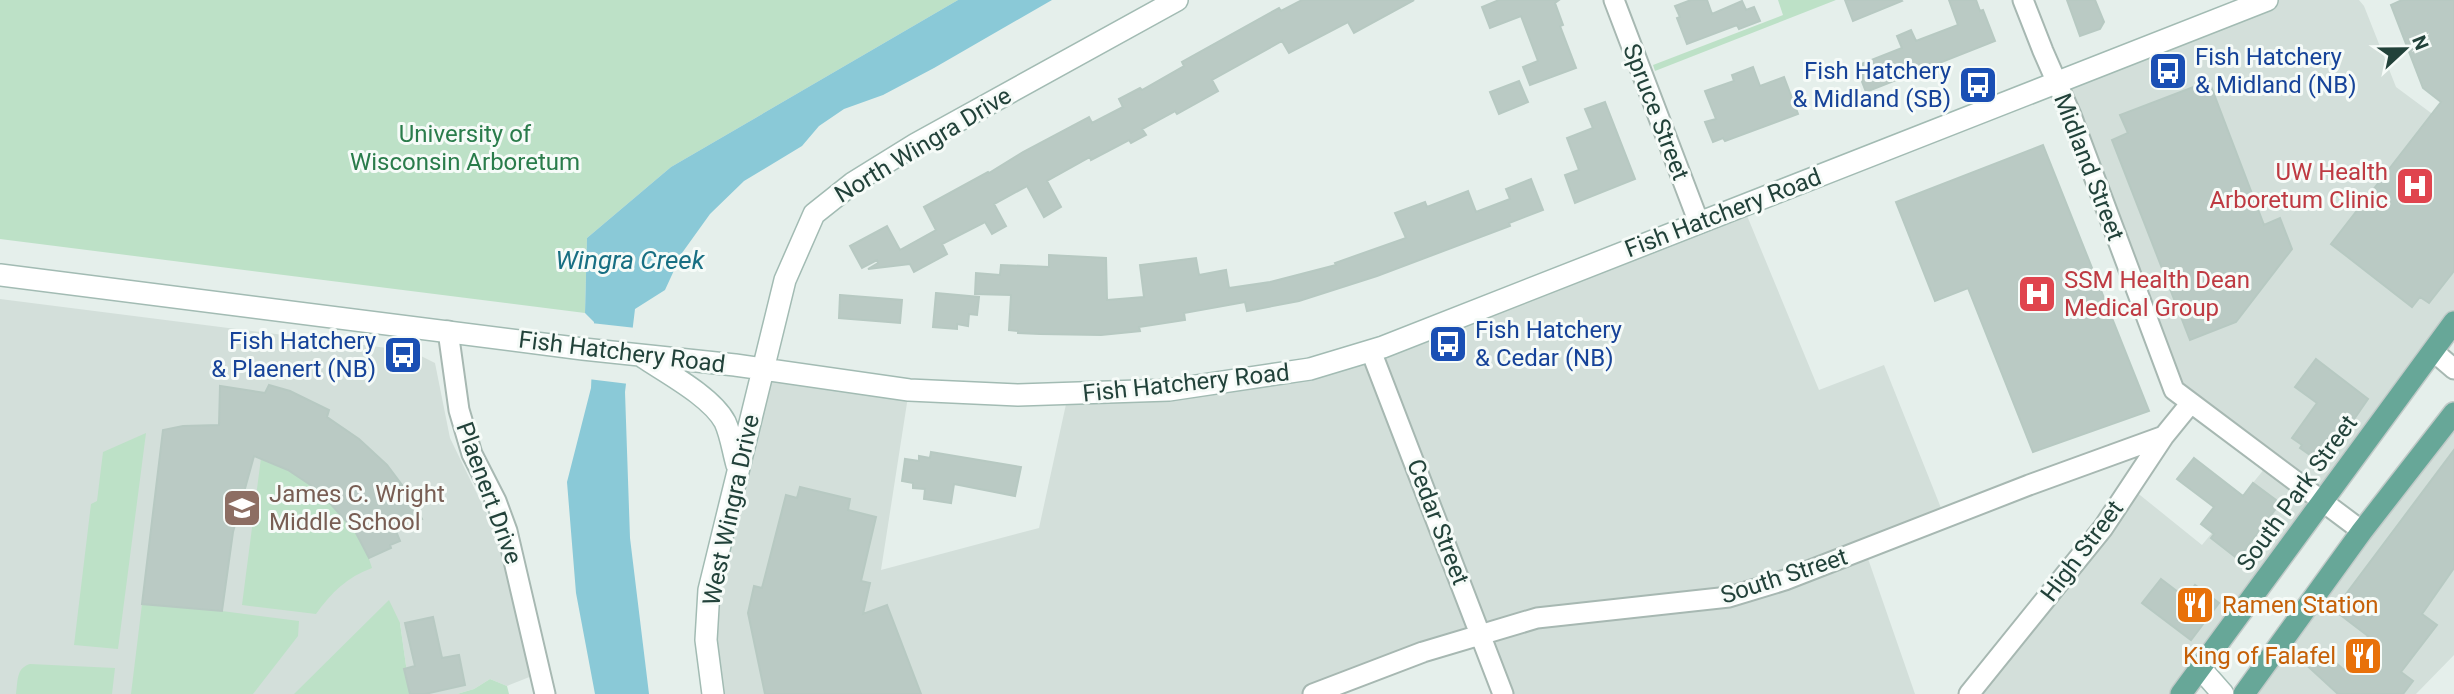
<svg xmlns="http://www.w3.org/2000/svg" width="2454" height="694" font-family="Roboto,sans-serif">
<style>
.built{fill:#d3dfda}
.green{fill:#bde1c7}
.water{fill:#8ac9d7}
.pier{fill:#e5efeb}
.building{fill:#bacac4;stroke:#b7c9c2;stroke-width:2}
.lines{fill:none;stroke-linecap:round;stroke-linejoin:round}
.street-casing{stroke:#a7b8b2;stroke-width:23}
.secondary-casing{stroke:#a2bbb3;stroke-width:24}
.primary-casing{stroke:#c1cac8;stroke-width:24}
.street{stroke:#fff;stroke-width:19}
.secondary{stroke:#fff;stroke-width:21}
.primary{stroke:#67a798;stroke-width:21}
.labels{text-anchor:middle;stroke-width:6;stroke-linejoin:round;paint-order:stroke}
.transit-label{font-size:24px;fill:#164399;stroke:#f6fbf8;text-anchor:start}
.street-label{font-size:24px;fill:#22423a;stroke:#f6fbf8}
.park-label{font-size:24px;fill:#2a7c4b;stroke:#f6fbf8}
.health-label{font-size:24px;fill:#be3a42;stroke:#f6fbf8;text-anchor:end}
.education-label{font-size:24px;fill:#785e54;stroke:#f6fbf8;text-anchor:start}
.food-label{font-size:24px;fill:#c56008;stroke:#f6fbf8;text-anchor:start}
.water-label{font-size:26px;font-style:italic;fill:#186f83;stroke:#f6fbf8}
</style>
<rect width="100%" height="100%" fill="#e5efeb"/>
<!-- built -->
<path class="built" d="M2267,0H2359L2364,6L2396,87L2454,130V327L2183,694H1969L2130,487L2202,545L2270,462L2190,404L2057,82Z
M1743,206L1819,390L1884,365L1945,518L1865,550L1915,694H1503L1482,635L1313,694H713L706,640L762,369L909,390L881,570L1039,528L1068,395L1289,373Z
M0,299L411,351L435,363L450,438L497,535L512,580L532,676L507,686L490,679L474,689L457,694H410L400,623L313,694H0Z
M2454,413V655L2416,694H2244Z"/>
<!-- green -->
<path class="green" d="M0,0H958L671,167L587,238L585,313L0,239Z
M1778,0H1836L1655,71L1653,65L1783,15Z
M146,433L118,649L74,645L91,504L97,501L103,452Z
M261,458C310,477 357,516 372,568C347,577 331,593 316,614L242,605Z
M389,600L400,623L410,694H294Z
M142,604L222,611L299,621L298,636L253,694H131Z
M30,664L115,668L112,694H16C18,681 16,668 30,664Z
M490,679L507,686L509,694H457L474,689Z"/>
<!-- water -->
<path class="water" d="M958,0H1052L934,68L883,95L844,109L819,126L802,146L744,181L710,214L682,253L665,290L635,309L625,392L630,538L649,694H595L576,593L567,482L591,388L594,322L585,313L587,238L671,167Z"/>
<!-- pier -->
<path class="pier" d="M591,323L636,328L629,384L588,379Z"/>
<!-- building -->
<path class="building" d="M1302,0H1414L1354,33L1348,22L1289,53L1282,41L1212,80L1218,91L1177,114L1175,111L1142,129L1146,135L1131,143L1129,140L1091,160L1090,157L1047,181L1061,207L1044,217L1027,186L994,204L1006,226L992,234L985,222L942,244L947,254L914,272L910,264L868,269L878,263L877,260L862,268L850,246L887,226L900,250L936,230L924,207L988,172L989,173L1023,152L1089,117L1092,123L1123,107L1119,99L1140,88L1142,90L1184,66L1182,62L1279,8L1281,11Z
M1499,0H1559L1555,3L1563,25L1560,26L1576,68L1530,85L1523,67L1538,61L1521,16L1490,28L1482,7Z
M1691,0H1707L1712,14L1742,1L1746,10L1754,7L1760,21L1739,29L1737,25L1687,44L1677,18L1680,17L1675,6Z
M1845,0H1901L1902,1L1853,21Z
M1949,0H1976L1980,11L1983,10L1995,41L1866,92L1856,66L1902,48L1897,36L1911,30L1916,41L1958,25Z
M2067,0H2095L2104,22L2100,29L2080,36Z
M2402,0H2454V271L2429,303L2420,297L2412,307L2331,244L2441,102L2423,88L2391,5Z
M1753,67L1760,86L1784,77L1798,114L1725,141L1723,138L1713,142L1705,122L1716,119L1705,91L1734,81L1732,75Z
M1519,81L1528,102L1499,114L1490,92Z
M2209,81L2264,225L2280,218L2292,249L2236,322L2190,340L2112,140L2128,133L2120,115Z
M1605,102L1635,179L1575,203L1565,175L1579,170L1567,138L1593,128L1585,109Z
M2043,145L2149,411L2033,452L1968,288L1935,301L1896,202Z
M1531,179L1543,210L1509,223L1510,226L1377,276L1299,301L1247,311L1245,302L1184,313L1185,320L1139,327L1140,331L1101,335L1040,334L1018,333V331L1009,330L1011,295L975,294L976,273L1000,275L1001,265L1049,267V255L1106,258L1107,300L1144,297L1140,265L1196,258L1199,275L1226,270L1229,288L1270,282L1336,265L1335,263L1406,238L1395,213L1425,202L1427,207L1468,191L1476,212L1510,199L1506,189Z
M936,293L979,297L977,315L969,314L968,326L957,324V329L933,327Z
M840,295L902,300L900,323L839,318Z
M2316,359L2368,399L2323,464L2300,448L2302,445L2292,438L2317,403L2295,387Z
M269,385L290,391L329,410L327,417L359,439L387,465L408,493L422,519L396,531L400,541L390,545L391,548L369,558L355,531L318,490L288,470L254,456L233,532L222,611L142,604L163,430L183,426L219,425L220,386L265,393Z
M2454,450V568L2422,614L2437,625L2401,672L2413,681L2403,694H2338L2301,660L2315,644L2344,670L2368,636L2334,610Z
M931,452L1021,467L1015,496L954,484L951,503L924,499L925,489L913,488V483L902,481L905,459L919,461V456L930,458Z
M2194,458L2243,496L2253,483L2280,503L2238,559L2211,538L2214,534L2201,524L2214,507L2177,479Z
M800,487L850,499L848,510L876,517L861,581L870,583L863,614L887,605L921,694H765L748,613L754,586L762,588L786,495L797,498Z
M2161,579L2186,598L2195,585L2219,603L2191,640L2142,603Z
M433,617L442,658L459,655L465,685L425,694H410L404,669L415,666L405,623Z"/>
<g class="lines">
<defs>
<path id="street" d="M1614,0L1699,223
M2023,0L2043,51L2071,115L2174,390L2362,531
M448,331L459,410L472,454L496,501L507,531L545,694
M1371,351L1503,694
M2433,351L2454,369
M1313,694L1423,652L1537,618L1729,597L1785,580L2029,485L2164,436
M1969,694L2103,528L2164,436L2190,404"/>
<path id="secondary" d="M0,275L583,349L735,365L909,390L1018,395L1169,390L1310,369L1383,347L2267,0
M643,357C667,373 712,397 725,422C731,435 733,451 737,465
M2201,669L2223,694
M713,694L706,640L709,590L785,280L814,214L853,183L916,144L1177,0"/>
<path id="primary" d="M2181,694L2454,322
M2244,694L2362,531L2454,413"/>
</defs>
<!-- street casing -->
<use href="#street" class="street-casing"/>
<!-- secondary casing -->
<use href="#secondary" class="secondary-casing"/>
<!-- primary casing -->
<use href="#primary" class="primary-casing"/>
<!-- street -->
<use href="#street" class="street"/>
<!-- secondary -->
<use href="#secondary" class="secondary"/>
<!-- primary -->
<use href="#primary" class="primary"/>
</g>
<!-- icons -->
<defs>
<symbol id="bus-square" viewBox="-11 -11 22 22"><rect x="-9" y="-9" width="18" height="18" rx="4" fill="#1a4fb4" stroke="#f6fbf8"/><path d="M-5-6H5V4H4V6H2V4H-2V6H-4V4H-5ZM-3.5-4V0h7V-4ZM-3.5 1.2v1.5H-2V1.2ZM2 1.2v1.5H3.5V1.2Z" fill="#fff"/></symbol>
<symbol id="hospital-square" viewBox="-11 -11 22 22"><rect x="-9" y="-9" width="18" height="18" rx="4" fill="#e0444e" stroke="#f6fbf8"/><path d="M-5-5h3v3.5h4V-5h3V5h-3V1.5h-4V5h-3Z" fill="#fff"/></symbol>
<symbol id="school-square" viewBox="-11 -11 22 22"><rect x="-9" y="-9" width="18" height="18" rx="4" fill="#8d6e63" stroke="#f6fbf8"/><path d="M0-5L7-2L0 1L-7-2ZM-4 1L0 2.5L4 1V4Q0 6-4 4Z" fill="#fff"/></symbol>
<symbol id="restaurant-square" viewBox="-11 -11 22 22"><rect x="-9" y="-9" width="18" height="18" rx="4" fill="#e8710a" stroke="#f6fbf8"/><path d="M-5-6h1v4h1v-4h1v4h1v-4h1v5L-1.5 .5V6h-2V.5L-5-1ZM5-6V6H3V1.5H1.5Q1.5-4 5-6Z" fill="#fff"/></symbol>
</defs>
<g fill-rule="evenodd">
<use href="#bus-square" x="2146" y="49" width="44" height="44"/>
<use href="#bus-square" x="1956" y="63" width="44" height="44"/>
<use href="#hospital-square" x="2393" y="164" width="44" height="44"/>
<use href="#hospital-square" x="2015" y="272" width="44" height="44"/>
<use href="#bus-square" x="1426" y="322" width="44" height="44"/>
<use href="#bus-square" x="381" y="333" width="44" height="44"/>
<use href="#school-square" x="220" y="486" width="44" height="44"/>
<use href="#restaurant-square" x="2173" y="583" width="44" height="44"/>
<use href="#restaurant-square" x="2341" y="634" width="44" height="44"/>
</g>
<g class="labels">
<!-- transit labels -->
<g class="transit-label">
<text x="2195" y="65">Fish Hatchery<tspan x="2195" dy="28">&amp; Midland (NB)</tspan></text>
<text x="1951" y="79" text-anchor="end">Fish Hatchery<tspan x="1951" dy="28">&amp; Midland (SB)</tspan></text>
<text x="1475" y="338">Fish Hatchery<tspan x="1475" dy="28">&amp; Cedar (NB)</tspan></text>
<text x="376" y="349" text-anchor="end">Fish Hatchery<tspan x="376" dy="28">&amp; Plaenert (NB)</tspan></text>
</g>
<!-- street labels -->
<g class="street-label">
<text transform="translate(1656 112) rotate(69)" y="8">Spruce Street</text>
<text transform="translate(923 145) rotate(-31)" y="8">North Wingra Drive</text>
<text transform="translate(2089 167) rotate(69)" y="8">Midland Street</text>
<text transform="translate(1723 213) rotate(-21)" y="8">Fish Hatchery Road</text>
<text transform="translate(622 352) rotate(7)" y="8">Fish Hatchery Road</text>
<text transform="translate(1186 383) rotate(-6)" y="8">Fish Hatchery Road</text>
<text transform="translate(489 493) rotate(70)" y="8">Plaenert Drive</text>
<text transform="translate(2297 493) rotate(-54)" y="8">South Park Street</text>
<text transform="translate(731 510) rotate(-78)" y="8">West Wingra Drive</text>
<text transform="translate(1438 522) rotate(69)" y="8">Cedar Street</text>
<text transform="translate(2082 551) rotate(-53)" y="8">High Street</text>
<text transform="translate(1784 576) rotate(-18)" y="8">South Street</text>
</g>
<!-- park labels -->
<g class="park-label">
<text x="465" y="142">University of<tspan x="465" dy="28">Wisconsin Arboretum</tspan></text>
</g>
<!-- health labels -->
<g class="health-label">
<text x="2388" y="180">UW Health<tspan x="2388" dy="28">Arboretum Clinic</tspan></text>
<text x="2064" y="288" text-anchor="start">SSM Health Dean<tspan x="2064" dy="28">Medical Group</tspan></text>
</g>
<!-- education labels -->
<g class="education-label">
<text x="269" y="502">James C. Wright<tspan x="269" dy="28">Middle School</tspan></text>
</g>
<!-- food labels -->
<g class="food-label">
<text x="2222" y="613">Ramen Station</text>
<text x="2336" y="664" text-anchor="end">King of Falafel</text>
</g>
<!-- water labels -->
<g class="water-label">
<text x="630" y="269">Wingra Creek</text>
</g>
</g>
<!-- north arrow -->
<g transform="translate(2405 49) rotate(68)" stroke="#f6fbf8" stroke-width="5" paint-order="stroke">
<path d="M0-5L12 26L0 18L-12 26Z" fill="#22423a"/>
<text y="-10" font-size="19" font-weight="bold" text-anchor="middle" fill="#22423a">N</text>
</g>
</svg>
